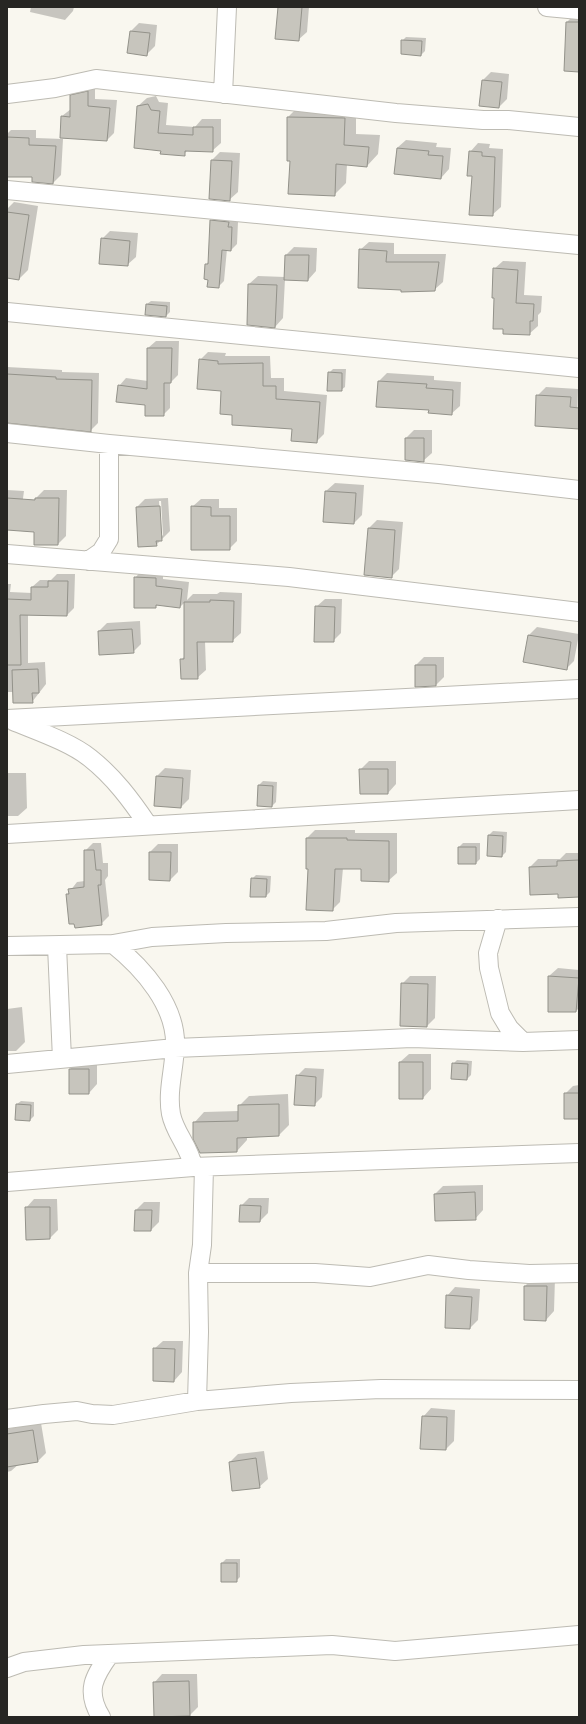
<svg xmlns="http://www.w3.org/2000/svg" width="586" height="1724" font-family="'Work Sans',sans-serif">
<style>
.shadow{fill:#0003;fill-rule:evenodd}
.building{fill:#c7c5bd;stroke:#93928a}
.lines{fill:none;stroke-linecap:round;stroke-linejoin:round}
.street-casing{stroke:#bdbbb3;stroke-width:20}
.street{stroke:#fff;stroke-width:18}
</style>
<rect width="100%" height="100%" fill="#f9f7ef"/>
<!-- shadow -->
<path class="shadow" d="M31,7H74L73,11L65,20L30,12Z
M279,7H309L307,32L298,40Z
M575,14H579V71L567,22Z
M139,23L157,25L155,46L146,55L131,31Z
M406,37L426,38L425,51L421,55L402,41Z
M491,72L509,74L507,99L499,107L480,105L483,80Z
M95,85V99L117,100L114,133L107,140L62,116L71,109V96L79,88Z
M156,96L159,102L168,103L166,125L195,127L202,119H221V143L212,151L188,150L184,154L162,150L138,106L147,98Z
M300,105L356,107V134L380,135L378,154L367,166L347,164L346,183L334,195L291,160L288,117Z
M11,130H36V138L63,139L61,175L53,183L33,176H7V134Z
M406,140L437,143L436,147L451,148L449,169L441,178L397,148Z
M478,143L490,144L489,148L503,149L501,207L492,215L473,175L470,152Z
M220,152L240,153L238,192L229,200L212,160Z
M14,202L38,206L28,270L19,279L7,277V209Z
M217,215L234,216V221L238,222L237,244L231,250L227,249L224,281L218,287L209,279L206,265L209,261L211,221Z
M110,231L138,233L136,257L127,265L102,239Z
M369,242L394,243V254H446L443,282L434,290L360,250Z
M294,247L317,248L316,271L308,280L285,279L283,318L275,327L248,324L249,284L258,276L285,277L286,255Z
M503,261L526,262L524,295L542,296L541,312L538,315V326L529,334L494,269Z
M151,301L170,302V312L166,316L147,304Z
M156,341H179L178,375L170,383V408L163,415L119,386L126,378L148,381V348Z
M208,352L226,353L225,356H270L271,378H284V391L327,395L324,434L316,442L293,429L233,414L222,390L200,360Z
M7,367L62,370V372L99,373L98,423L91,430L7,422Z
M333,369H346L345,387L341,390L329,373Z
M387,373L434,376V380L461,382L460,406L451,414L430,410L377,406L379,381Z
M546,387L578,389L577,419L537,396Z
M414,430H432V453L423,461L406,438Z
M335,483L364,485L362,515L354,523L326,491Z
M7,490L24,491L20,521L7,529Z
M44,490H67L66,536L58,544L34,500Z
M168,498L170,531L156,545L137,507L145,499ZM159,501H161L163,535L161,537Z
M201,499H219V508H237V541L229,549L192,507Z
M377,520L403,522L399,569L391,577L369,528Z
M142,570L163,571V579L189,582L187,600L193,594H217L220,592L242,593L241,633L232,641H205L206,670L197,678L182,659L185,656V602L180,607L158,604L155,607L135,578Z
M57,574H75L74,608L67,615L28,614V663L45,662L46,684L32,702L14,692H7V584H11L10,592L32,593V587L40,580H51Z
M325,599H342L341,633L333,641L316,607Z
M140,621L141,644L133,652L99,631L107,623Z
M537,627L579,634L574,661L566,669L529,635Z
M424,657H444V677L436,685L416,665Z
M369,761H396V784L388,793H361L360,770Z
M165,768L191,770L189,799L181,807L157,776Z
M7,773H26L27,808L18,816H7Z
M263,781L277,782L276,802L272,806L259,785Z
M315,830H355V833H397V873L388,881L362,868H343L340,902L332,910L309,868L307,838Z
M493,831L507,832L506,852L502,856L489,835Z
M93,843H101L103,863H108V876L105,880L109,916L101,924L67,895L77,882L85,881V851Z
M463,843H480V859L476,863L459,847Z
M158,844H178V872L170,880L150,852Z
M566,853H579V896L559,892L530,867L538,859H560Z
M256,875L271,876L270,892L266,896H251L252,879Z
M558,968L579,970V1008L576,1011L549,976Z
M410,976H436L435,1018L427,1026L402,984Z
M22,1007L25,1042L16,1051H7V1009Z
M409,1054H431V1089L423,1098L400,1062Z
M457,1060L472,1061L471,1075L467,1079L453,1064Z
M78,1061H97V1084L89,1093L70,1069Z
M305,1068L324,1069L322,1097L314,1105L297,1076Z
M579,1085V1118L565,1094L573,1086Z
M288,1094L289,1125L279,1135L247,1136V1140L237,1151L201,1152L194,1123L204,1112L239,1111V1106L249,1096Z
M21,1101L34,1102V1116L30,1120L17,1104Z
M483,1185V1210L475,1219L435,1194L443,1186Z
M249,1198H269L268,1213L260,1221L241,1206Z
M34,1199H57L58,1230L50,1238H27L26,1208Z
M144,1202H160L159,1222L151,1230L136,1210Z
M533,1278H555L554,1311L546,1320L525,1286Z
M455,1287L480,1289L478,1320L470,1328L447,1296Z
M163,1341H183L182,1372L174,1381L154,1349Z
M7,1361H8L7,1395Z
M431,1408L455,1410L454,1441L446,1449L423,1417Z
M41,1423L46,1453L37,1462L19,1464L11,1471L7,1472V1429Z
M264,1451L268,1479L259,1487L230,1462L238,1454Z
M226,1559H240V1577L236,1581L222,1563Z
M162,1674H197L198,1707L190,1715L154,1683Z"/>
<!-- building -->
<path class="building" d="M278,7H302L299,41L275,39Z
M566,22H579V72L564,71Z
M130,31L150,33L147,56L127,53Z
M401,40L422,41L421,56L401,54Z
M482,80L502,82L499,108L479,106Z
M88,91V106L110,108L107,141L60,138L61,116L70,117V95Z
M148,104L151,110L160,111L158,133L193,135V127H213V152L185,151V156L160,154L161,151L134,148L137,106Z
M287,117L345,118L344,145L369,147L367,167L336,164L335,196L288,194L290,161H287Z
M7,137L29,138V145L56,146L53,184L32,182V177H7Z
M397,148L429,151L428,155L443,156L441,179L394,174Z
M469,151L482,152V156L495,157L493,216L469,215L472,176H467Z
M211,160L232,161L230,201L209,199Z
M7,212L29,215L19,280L7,278Z
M210,220L229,222L228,227H232L231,251L222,250L219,288L207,287L208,280L204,279L205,264H208Z
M101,238L130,241L128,266L99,264Z
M359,249L387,251L386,262H439L435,291L401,292V290L358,288Z
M285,255H309L308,281L284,280Z
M493,268L518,270L516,303L534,304L533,321H530V335L503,334V329H493L494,298H492Z
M248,284L277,285L275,328L247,325Z
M146,304L167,306L166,317L145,315Z
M147,348H172L171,383H164V416H145V405L116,402L118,385L147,389Z
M199,359L218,361V364L263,363V386H276V399L320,402L317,443L291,441L292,429L232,425V415L220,414L221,391L197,389Z
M328,372L342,373V391H327Z
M7,374L56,377V379L92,380L91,432L7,423Z
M378,381L427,384L426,388L453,390L452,415L428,413L429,410L376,407Z
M536,395L571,397L570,407L579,408V429L535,426Z
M405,438H424V462L405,460Z
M325,491L356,493L354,524L323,522Z
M7,498L35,500V498H59L58,545H34V532L7,530Z
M160,506L162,541H156L157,546L138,547L136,507Z
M191,506L211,507V516H230V550H191Z
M368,528L395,530L392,578L364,575Z
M134,577L156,578V586L182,589L180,608L156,605V608H134Z
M48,581H68L67,616L20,615L21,665H7V599L31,600V587H48Z
M210,600L234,601L233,642H197L198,679H181L180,659H184V602H210Z
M315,606L335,607L334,642H314Z
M132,629L134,653L99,655L98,631Z
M528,635L571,642L567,670L523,662Z
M415,665H436V686L415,687Z
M38,669L39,693H32L33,703H13L12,670Z
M359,769H388V794H360Z
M156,776L183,778L181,808L154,806Z
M258,785L273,786L272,807L257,806Z
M488,835L503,836L502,857L487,856Z
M306,838H347V840L389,841V882L361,881V869H335L333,911L306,910L308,869H306Z
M458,847H476V864H458Z
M84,850H94L96,870H101V885H98L102,925L75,928L74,924H69L66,894H69L68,889L84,887Z
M149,852H171L170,881L149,880Z
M579,860V897L558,898V894L530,895L529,867L557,866V861Z
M251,878L267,879L266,897H250Z
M548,976L579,978L576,1012H548Z
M401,983L428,984L427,1027L400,1026Z
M399,1062H423V1099H399Z
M452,1063L468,1064L467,1080L451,1079Z
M69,1069H89V1094H69Z
M296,1075L316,1077L315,1106L294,1105Z
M564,1093H579V1119H564Z
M16,1104L31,1105L30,1121L15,1120Z
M279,1104V1136L237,1138V1152L200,1153L193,1139V1122L238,1121V1105Z
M475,1192L476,1220L435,1221L434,1194Z
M240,1205L261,1206L260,1222H239Z
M25,1207H50V1239L26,1240Z
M135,1210H152L151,1231H134Z
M524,1286H547L546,1321L524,1320Z
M446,1295L472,1297L470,1329L445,1328Z
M153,1348L175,1349L174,1382L153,1381Z
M422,1416L447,1417L446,1450L420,1449Z
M33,1430L38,1462L7,1467V1434Z
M256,1458L260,1488L232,1491L229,1462Z
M221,1563H237V1582H221Z
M189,1681L190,1716L154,1717L153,1682Z"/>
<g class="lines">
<defs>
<path id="street" d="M547,7L579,10
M7,94L55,88L96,79L396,113L483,120H508L579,127
M223,94L227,7
M7,190L579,245
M7,312L579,368
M7,433L109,444L439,474L579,490
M7,554L289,577L579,612
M88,561L101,552L109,539V444
M7,719L579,689
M13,721C37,731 70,742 90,758C114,777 131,800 148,825
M7,834L579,800
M498,919L488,953L489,968L500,1013L509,1028L523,1042
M113,944C143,968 177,1006 175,1047C174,1070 167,1092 171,1114C175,1134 190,1147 193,1167
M7,946L113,944L152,937L226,933L326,931L396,923L579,917
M57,946L62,1059
M7,1064L175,1048L344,1041L412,1038L523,1042L579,1040
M7,1182L193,1167L579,1153
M198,1273H315L370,1277L428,1265L469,1270L529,1274L579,1273
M197,1401L199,1332L198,1273L202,1245L204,1167
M7,1419L44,1414L77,1411L92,1414L113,1415L197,1401L291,1393L381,1389L579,1390
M7,1668L24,1662L84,1655L332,1645L395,1651L579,1635
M101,1717C85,1691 94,1676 110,1654"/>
</defs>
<!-- street casing -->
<use href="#street" class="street-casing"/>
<!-- street -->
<use href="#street" class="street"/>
</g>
<!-- border -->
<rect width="586" height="1724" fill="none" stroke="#272623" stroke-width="16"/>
</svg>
